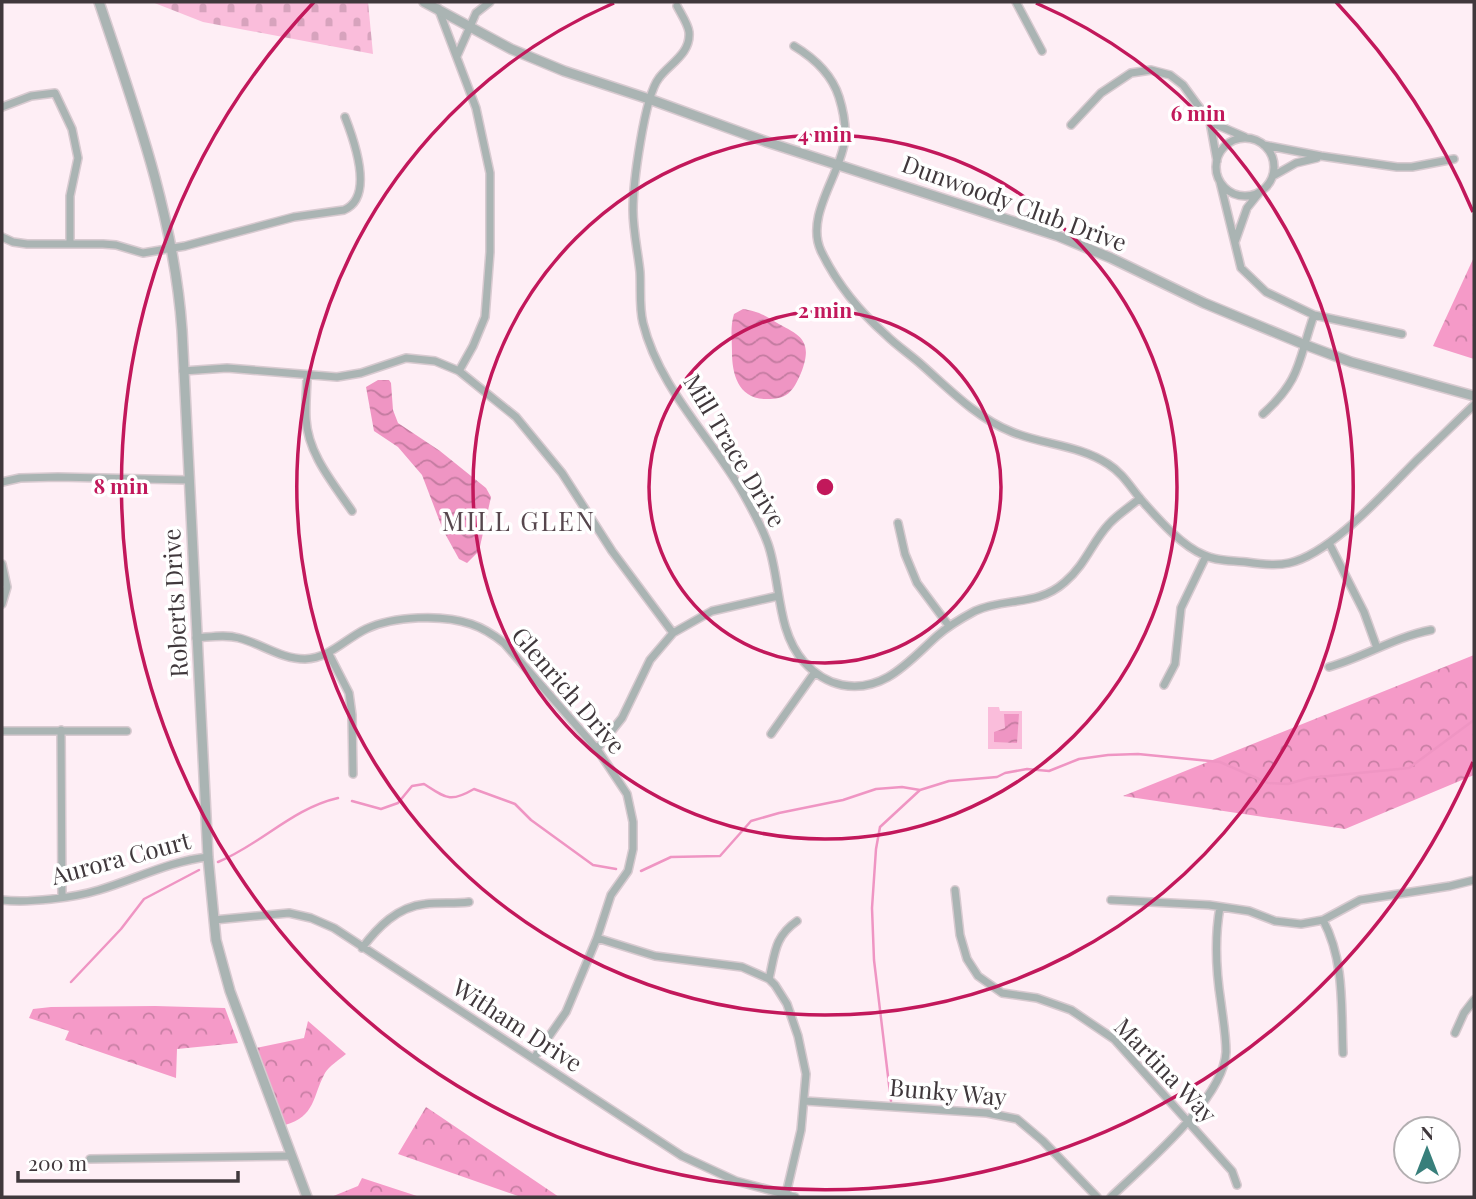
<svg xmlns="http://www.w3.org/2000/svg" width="1476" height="1199" font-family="'Playfair Display',serif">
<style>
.forest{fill:url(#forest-crowns)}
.cemetery{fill:url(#cemetery-stones)}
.garden{fill:#fabddb}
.water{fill:url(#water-waves)}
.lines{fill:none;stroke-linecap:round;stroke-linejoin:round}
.stream{stroke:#ef95c3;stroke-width:2.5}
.minor-casing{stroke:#d8cad0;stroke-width:10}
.tertiary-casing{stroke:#d8cad0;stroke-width:12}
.minor{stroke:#aab4b3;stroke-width:7}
.tertiary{stroke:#aab4b3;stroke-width:9}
.ring{fill:none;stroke:#c2185b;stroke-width:3.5}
.labels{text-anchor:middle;stroke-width:7;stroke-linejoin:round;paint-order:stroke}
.street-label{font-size:24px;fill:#40383c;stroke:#fff}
.neighbourhood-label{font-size:26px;letter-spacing:2px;fill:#56464d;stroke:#fff}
.centre{fill:#c2185b;stroke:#fff;stroke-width:3.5}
.ring-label{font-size:21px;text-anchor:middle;font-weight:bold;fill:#c2185b;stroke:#fff;stroke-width:7;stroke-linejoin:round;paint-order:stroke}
</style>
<defs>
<pattern id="forest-crowns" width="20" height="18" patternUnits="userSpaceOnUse" patternTransform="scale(1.75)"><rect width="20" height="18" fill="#f59ac8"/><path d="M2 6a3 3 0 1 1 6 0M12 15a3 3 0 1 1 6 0" fill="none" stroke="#c87fa4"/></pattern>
<pattern id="cemetery-stones" width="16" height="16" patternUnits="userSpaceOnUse" patternTransform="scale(1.75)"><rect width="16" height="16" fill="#fabddb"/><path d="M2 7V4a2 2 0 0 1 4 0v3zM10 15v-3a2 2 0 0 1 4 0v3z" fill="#d7a3bd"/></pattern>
<pattern id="water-waves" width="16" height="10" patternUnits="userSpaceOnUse" patternTransform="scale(1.75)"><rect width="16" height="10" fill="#ef95c3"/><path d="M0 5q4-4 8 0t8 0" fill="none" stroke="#c37ba0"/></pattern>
</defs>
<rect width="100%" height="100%" fill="#feeef5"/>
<!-- forest -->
<path class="forest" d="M1474,257V359L1433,346Z
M1474,655V775L1345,829L1123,796Z
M155,1006L225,1008L238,1043L177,1049L176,1078L65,1040L69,1031L29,1018L33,1009L51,1007Z
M308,1021L346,1054C339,1060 329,1066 325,1073C312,1097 316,1116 285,1125L256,1048L304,1038Z
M426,1107L438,1115L559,1197H521L398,1154Z
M362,1178L420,1197H331L358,1186Z"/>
<!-- cemetery -->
<path class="cemetery" d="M152,2H368L373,54L203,22Z"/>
<!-- garden -->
<path class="garden" d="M988,707H999L1000,711H1022V749H988Z"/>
<!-- water -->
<path class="water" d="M743,309C755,311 761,313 772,320C797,335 815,337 801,373C798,380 793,391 786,395C780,399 772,399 765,399C738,398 732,374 732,352C732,339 730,327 734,314Z
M378,380H389L391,383L393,410L398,423L440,451L486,488L491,497L479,551L467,563L459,559L443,530L422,475L398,447L374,431L366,387Z
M1004,714H1019L1017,743L994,742V732L1005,728Z"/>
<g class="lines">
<!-- stream -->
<path class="stream" d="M352,801L381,809L398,803L412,786L424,784C446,798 450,803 474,789L515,804L531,820L593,865L616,869
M218,862C260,845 293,808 338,798
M641,871L671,857L720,856L751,821L779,813L843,800L876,789L902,787L920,790
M71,982L121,929L144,899L199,870
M891,1101L874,960L872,908L876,849L880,827L920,790L949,781L997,777L1005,773L1027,769L1049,771L1079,759L1108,755L1138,754L1220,762L1268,783L1288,784L1309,778L1409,768L1474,720"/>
<defs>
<path id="minor" d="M1016,2L1042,51
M677,6C681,14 688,24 689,32C691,54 669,64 659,78C644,97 633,185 633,210C633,231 638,252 640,272C641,289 639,307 643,323C659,388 711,437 743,493C752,509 762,527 768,544C781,581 776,631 804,662C814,673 827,682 842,685C884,693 909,661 937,636C948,626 962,618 975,611C1005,597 1037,607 1065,582C1086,564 1092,542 1109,524C1118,514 1130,507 1140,498
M438,8L476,108L490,173V252L485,317L473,346L459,371
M794,46C814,58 832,75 839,97C844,113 847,128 844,144C839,176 805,217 821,251C836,282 860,312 886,335C897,346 911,355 923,366C950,390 977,418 1012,432C1044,445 1079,445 1108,464C1124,474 1132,490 1144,503C1160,521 1182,546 1204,555C1216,561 1233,561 1246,562C1259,564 1276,566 1289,563C1331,554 1386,491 1417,460C1436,442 1455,423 1474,405
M457,56L476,13L490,2
M2,107L31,96L55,93L72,129L78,158L70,196V244
M1210,122L1245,137
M1071,125L1101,93L1131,73L1151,70L1170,75L1183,85L1210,122L1217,161
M1216 167a29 29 0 1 1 58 0a29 29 0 1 1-58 0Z
M1264,145L1321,156L1397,167H1412L1454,159
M1273,176L1296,163L1317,158
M1220,182L1241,268L1266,292L1314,315C1298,360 1302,379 1263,414
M2,237L13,242L27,244H103L116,245L143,253L185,246L294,217L344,210C375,197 354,140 345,117
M1235,242L1247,208L1259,193
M1314,315L1402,334
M183,371L227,368L337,377L361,373L406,358L435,361L459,371L516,417L562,473L612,551L673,633
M307,375C307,389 305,404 306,419C308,454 333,483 352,511
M2,482L20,478L58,477L188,480
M898,523L905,554L917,583L949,626
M1329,543L1364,612L1377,648
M2,564L7,587L2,604
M196,638C211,637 225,634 239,638C262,644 281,659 305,659C330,658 345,639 366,629C393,616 443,614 471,624C483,628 494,635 504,643L597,749L627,794L633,822V849L628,871L611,895L597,938L566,1012L534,1058
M329,654L349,693L352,715L353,774
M1329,667C1364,657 1395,637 1431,630
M1164,685L1175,664L1181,608L1206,556
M61,730L62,896
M2,731H127
M771,734L815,672
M597,749L622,718L650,660L673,633L712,611L778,596
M955,890L960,935L967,959L978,976L1002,993L1037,998L1071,1010L1114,1039L1232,1171L1237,1185
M2,900C29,903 73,898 99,890C136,879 170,861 208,857
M1111,900L1209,905L1249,911L1275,921L1301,924L1323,920L1360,900L1450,886L1474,880
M214,920L289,913L311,918L334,928L682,1156L736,1181L795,1197
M1323,920C1345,961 1341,1008 1343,1053
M597,938L655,956L742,967L769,979L775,985L787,1004L798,1036L806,1074L801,1130L786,1194
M362,948C378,927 397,907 425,904C440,902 454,904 469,902
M769,979C775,954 774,937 797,921
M1455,1033L1464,1013L1474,1000
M805,1101L987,1113L1017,1119L1043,1141L1097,1197
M90,1159L290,1156
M1111,1197C1144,1165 1224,1099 1226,1052C1226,1036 1223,1019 1221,1003C1216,971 1214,940 1220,907"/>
<path id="tertiary" d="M99,2C135,109 174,216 182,330L208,857L216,940L230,991L307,1197
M424,2L511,49L564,71L649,99L767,142L1058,236L1111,258L1204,303L1303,344L1351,362L1474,396"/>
</defs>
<!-- minor casing -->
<use href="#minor" class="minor-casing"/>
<!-- tertiary casing -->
<use href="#tertiary" class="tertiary-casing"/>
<!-- minor -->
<use href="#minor" class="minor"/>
<!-- tertiary -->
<use href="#tertiary" class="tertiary"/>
</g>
<!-- distance rings -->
<g class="ring">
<circle cx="825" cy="487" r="176"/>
<circle cx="825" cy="487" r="352"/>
<path d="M1036 3A528 528 0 1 1 614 3"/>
<path d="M1473 762A704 704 0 1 1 314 2M1336 2A704 704 0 0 1 1473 212"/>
</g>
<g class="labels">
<!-- street labels -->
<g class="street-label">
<text transform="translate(1014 204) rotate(20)" y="8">Dunwoody Club Drive</text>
<text transform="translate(734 451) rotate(59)" y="8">Mill Trace Drive</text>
<text transform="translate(176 603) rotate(-93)" y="8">Roberts Drive</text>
<text transform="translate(568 691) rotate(49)" y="8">Glenrich Drive</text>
<text transform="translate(121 859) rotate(-15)" y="8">Aurora Court</text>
<text transform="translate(517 1026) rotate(33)" y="8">Witham Drive</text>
<text transform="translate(1165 1071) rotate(46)" y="8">Martina Way</text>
<text transform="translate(948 1093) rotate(5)" y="8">Bunky Way</text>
</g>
<!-- neighbourhood labels -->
<g class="neighbourhood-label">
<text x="519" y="531">MILL GLEN</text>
</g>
</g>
<circle cx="825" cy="487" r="10" class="centre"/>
<g class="ring-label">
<text x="1198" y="121">6 min</text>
<text x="825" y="142">4 min</text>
<text x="825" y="318">2 min</text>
<text x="121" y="494">8 min</text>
</g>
<!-- border -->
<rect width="1476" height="1199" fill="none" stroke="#40383c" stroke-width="7"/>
<!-- north arrow -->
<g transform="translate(1427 1150)"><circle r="33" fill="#ffffff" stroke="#b3afb1" stroke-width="2"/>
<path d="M0-5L12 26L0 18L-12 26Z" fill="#387f7b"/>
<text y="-10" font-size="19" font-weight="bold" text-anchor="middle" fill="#40383c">N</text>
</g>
<!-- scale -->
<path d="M18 1171v10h220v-10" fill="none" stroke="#40383c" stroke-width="3.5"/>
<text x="28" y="1171" font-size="21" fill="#40383c" stroke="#ffffff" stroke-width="5" paint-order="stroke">200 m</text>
</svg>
